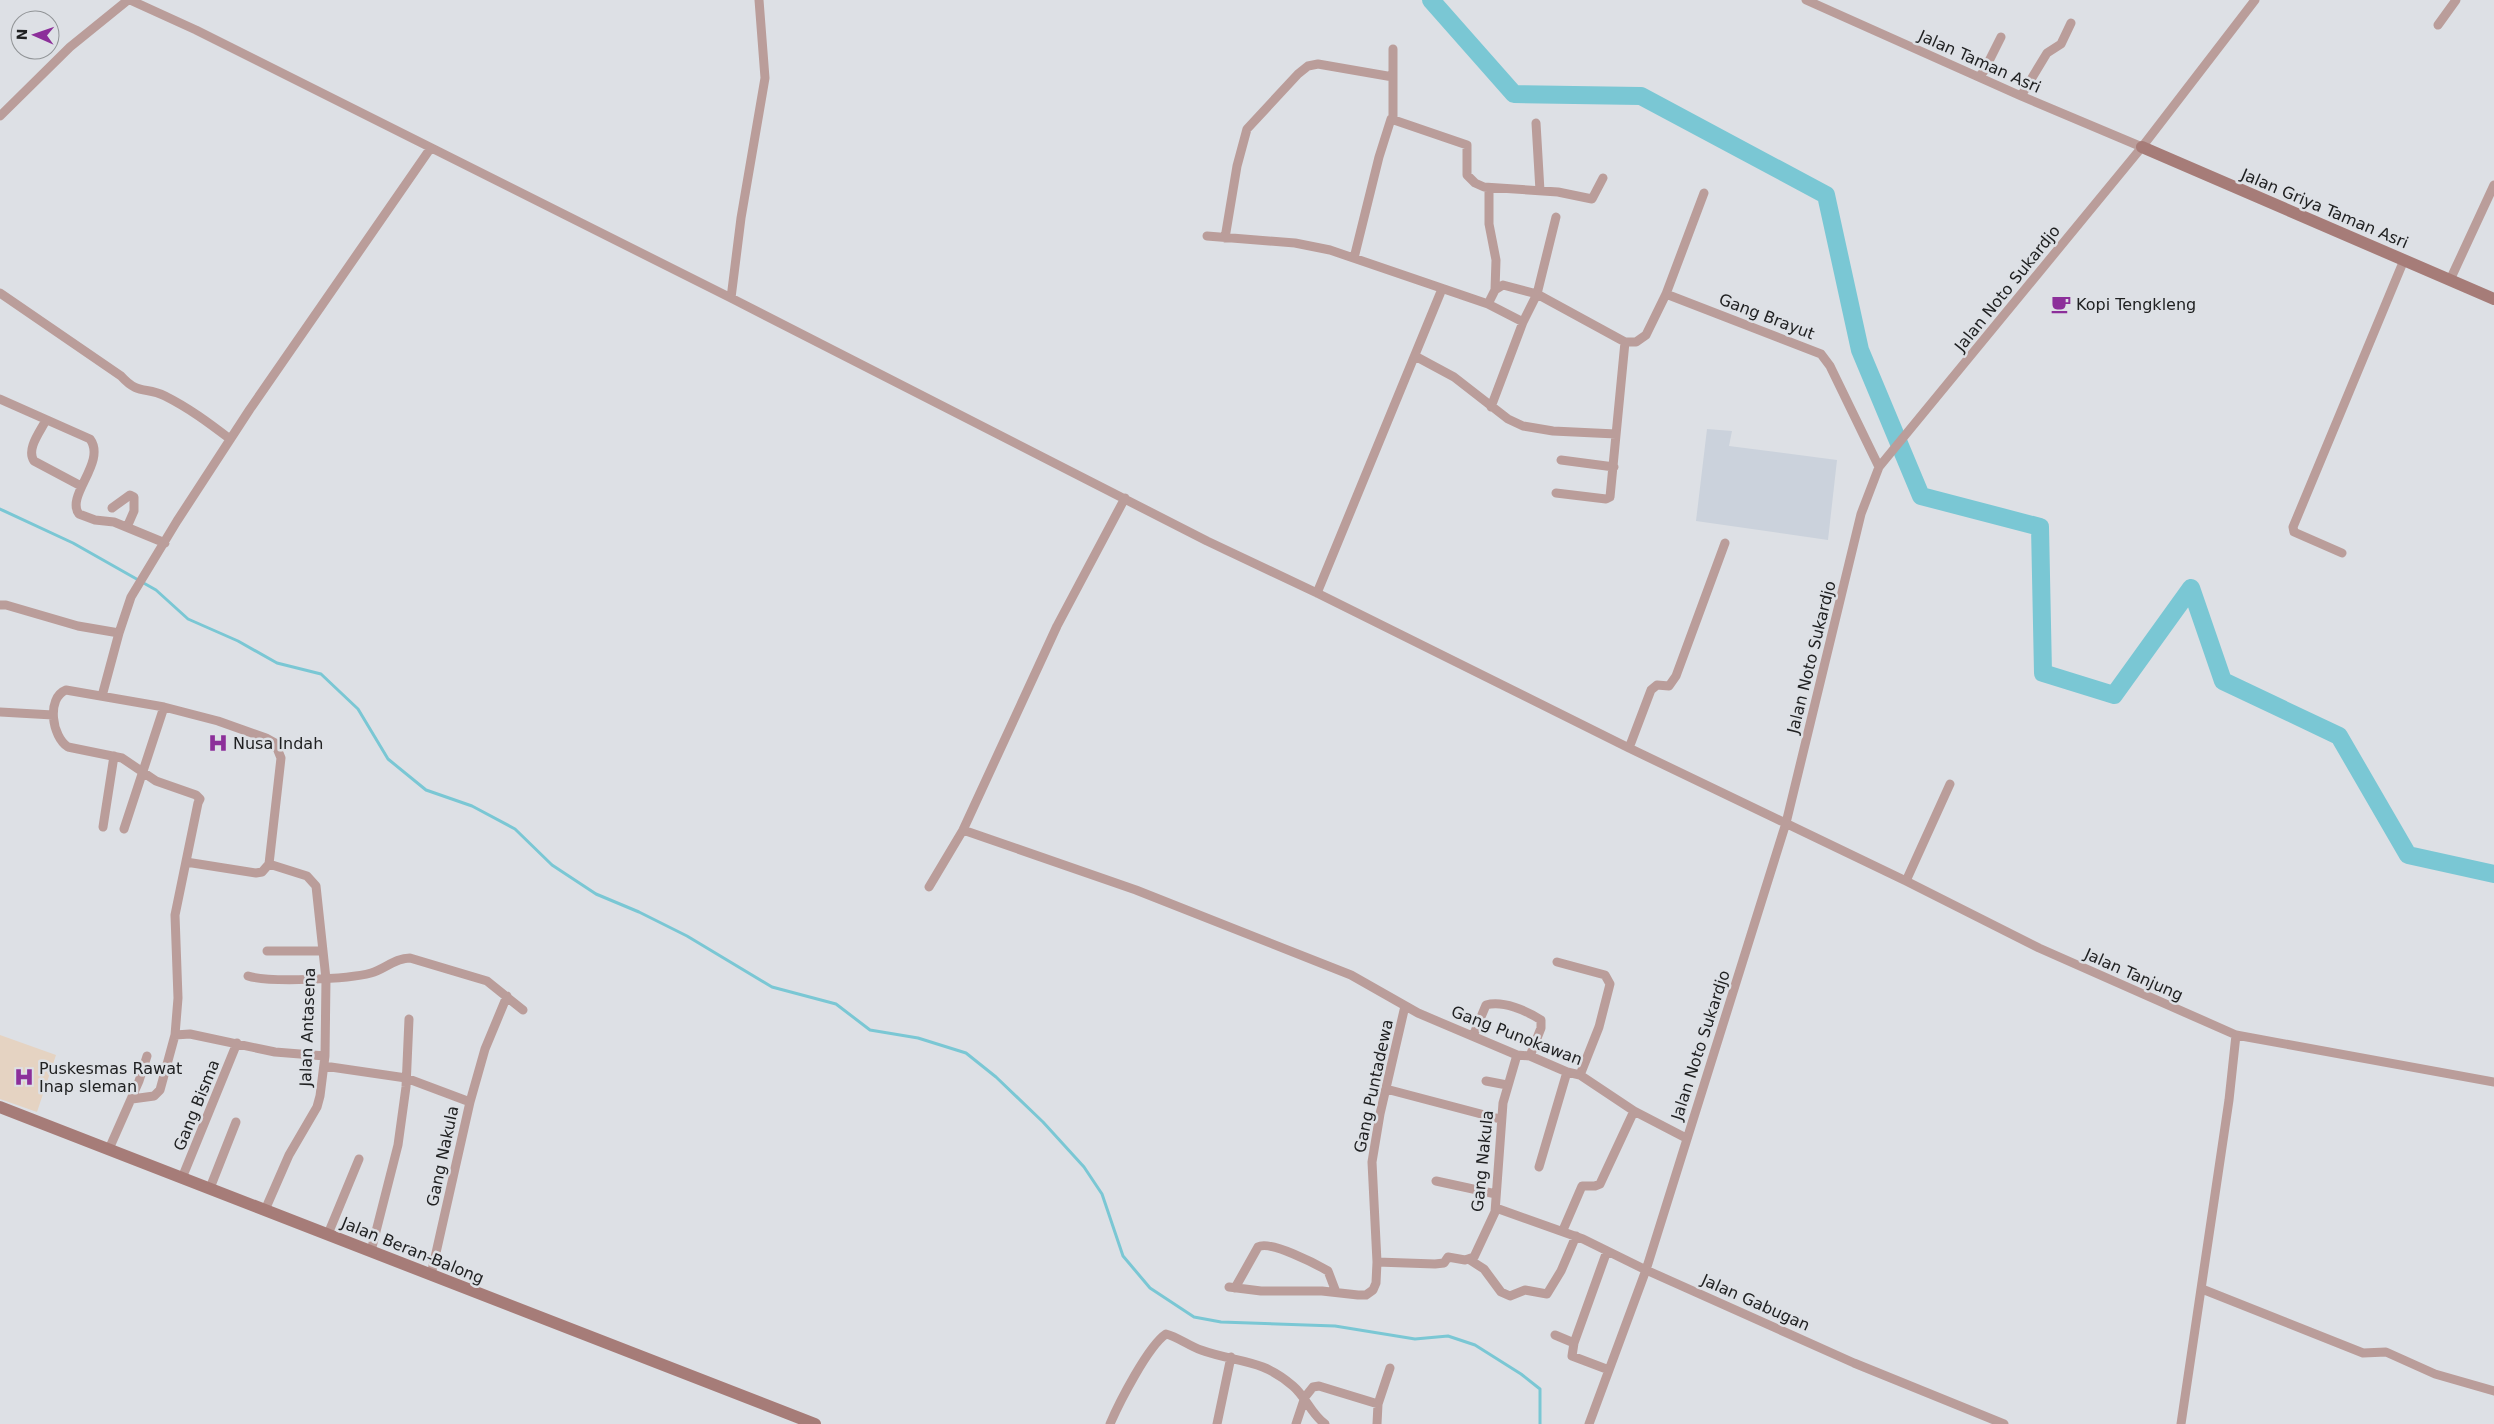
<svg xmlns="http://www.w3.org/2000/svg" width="2494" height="1424" font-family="'DejaVu Sans',sans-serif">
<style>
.built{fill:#cbd2dc}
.medical{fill:#e5d3c2}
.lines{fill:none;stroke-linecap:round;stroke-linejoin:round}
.stream{stroke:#7ac7d4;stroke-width:3}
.river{stroke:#7ac7d4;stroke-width:18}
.street{stroke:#ba9d9a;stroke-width:9}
.secondary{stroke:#a67c78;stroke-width:12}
.labels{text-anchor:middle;stroke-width:5;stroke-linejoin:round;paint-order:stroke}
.street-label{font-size:16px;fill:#202122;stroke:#dde0e5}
.poi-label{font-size:16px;fill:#202122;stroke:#dde0e5;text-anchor:start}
</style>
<rect width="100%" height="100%" fill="#dde0e5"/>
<!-- built -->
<path class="built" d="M1707,429L1732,431L1729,446L1837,460L1828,540L1696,521Z"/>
<!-- medical -->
<path class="medical" d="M0,1035L56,1055L37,1112L0,1099Z"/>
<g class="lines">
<!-- stream -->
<path class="stream" d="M0,509L73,543L156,590L188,619L238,641L277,663L321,674L358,709L388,759L426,790L472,806L515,829L552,865L596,894L639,912L687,936L772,987L836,1004L870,1030L918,1038L966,1053L996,1077L1043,1122L1084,1167L1102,1194L1123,1256L1150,1288L1194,1317L1221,1322L1335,1326L1415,1339L1448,1336L1475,1345L1521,1374L1540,1389V1424"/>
<!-- river -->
<path class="river" d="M1431,0L1514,94L1641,96L1826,195L1860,350L1921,496L2040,527L2043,673L2114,695L2191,588L2223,681L2339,736L2408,855L2494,874"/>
<!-- street -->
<path class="street" d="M130,0L196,30L731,298L1207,541L1317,593L1629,748L1906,881L2039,948L2236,1035L2494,1082
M1806,0L2021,96L2142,147
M2438,25L2456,0
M1393,49V118
M1979,77L1984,71L2001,37
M2021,96L2047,53L2061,44L2071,23
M0,116L70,47L128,0
M1536,123L1540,191
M1489,188V224L1496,260L1495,290
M1556,217L1537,294L1625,342H1636L1646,335L1666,294L1704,193
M1207,236L1295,243L1330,250L1488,304L1495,290L1503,285L1537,294L1523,322L1491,407
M1225,238L1237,166L1247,129L1298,74L1308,66L1318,64L1393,77
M1354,258L1379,157L1391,119L1467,145V175L1475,183L1484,187L1558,192L1592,199L1603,178
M2450,280L2494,185
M0,293L121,376C139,396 146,386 165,396C189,408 209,423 230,439
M1666,294L1821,354L1830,366L1879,467
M731,298L741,218L765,78L759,0
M1488,304L1523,322
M1415,356L1454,377L1508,419L1523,426L1553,431L1616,434
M0,399L90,439C107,462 65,496 79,514L95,520L114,522L165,543
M46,420C40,432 26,449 34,461L81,486
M1561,460L1614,467
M1556,493L1606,499L1610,497L1625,342
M112,508L130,495L134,497V511L127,527
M2342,553L2294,532L2293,527L2404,260
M1317,593L1442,289
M0,605H6L78,626L119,633
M102,696L119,633L131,597L177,521L250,409L430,149
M0,712L53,715
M1629,748L1651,690L1657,685L1669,686L1676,676L1725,543
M103,827L114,756
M124,829L164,707
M963,830L1136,890L1351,975L1418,1013L1517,1055L1530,1056L1567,1072L1580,1075L1634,1111L1686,1138
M1906,881L1950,784
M929,887L963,830L1057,626L1125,498
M267,951H323
M1557,962L1605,975L1610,984L1599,1027L1580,1075
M248,976C270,983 349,979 371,973C385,969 395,958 410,958L487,981L523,1010
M175,1035L190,1034L275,1052L325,1056
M1473,1036L1486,1005C1503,1000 1527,1011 1541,1020V1028L1530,1056
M324,1066L406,1078L470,1102L431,1275
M1486,1081L1507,1085
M1386,1089L1500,1119
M132,1099L154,1096L160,1090L175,1035L178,998L175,915L198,803L200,799L196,795L156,781L122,758L68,747C52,737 46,698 66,690L164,707L218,721L266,738L275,743L281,758L269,864L262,872L256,873L186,862
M470,1102L485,1049L507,996
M109,1149L139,1081L147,1056
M1539,1167L1567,1072
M182,1178L237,1043
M1436,1181L1496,1194
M210,1188L236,1122
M1496,1208L1583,1239L1646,1270L1854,1363L2004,1424
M265,1210L289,1155L317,1107L320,1096L325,1056L326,979L316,886L307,876L269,864
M1563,1230L1582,1186H1595L1600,1184L1634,1111
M328,1234L359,1159
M371,1251L398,1145L406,1087L409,1019
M1470,1260L1484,1269L1501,1292L1510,1296L1525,1290L1547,1294L1561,1271L1576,1236
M1377,1262L1435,1264L1444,1263L1448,1257L1465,1260L1474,1257L1495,1212L1503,1103L1517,1055
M1229,1287L1261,1291H1322L1358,1295H1366L1373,1290L1376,1283L1377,1262L1372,1162L1380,1114L1405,1006
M1235,1288L1258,1247C1270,1240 1316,1264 1328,1271L1336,1292
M2202,1289L2363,1353L2386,1352L2435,1374L2494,1391
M1555,1335L1574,1343L1607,1251
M1574,1343L1572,1356L1609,1370
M1110,1424C1119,1403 1148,1346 1166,1334C1178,1337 1189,1346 1201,1350C1237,1363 1261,1358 1293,1386C1306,1397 1311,1414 1325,1424
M1217,1424L1231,1357
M1296,1424L1305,1397L1313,1387L1319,1386L1378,1404
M1377,1424L1378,1404L1390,1368
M1589,1424L1646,1270L1786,823L1861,514L1879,467L2142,147L2255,0
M2181,1424L2229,1100L2236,1035"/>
<!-- secondary -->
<path class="secondary" d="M2142,147L2494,299
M0,1107L815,1424"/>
</g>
<!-- icons -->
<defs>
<symbol id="cafe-bare" viewBox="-9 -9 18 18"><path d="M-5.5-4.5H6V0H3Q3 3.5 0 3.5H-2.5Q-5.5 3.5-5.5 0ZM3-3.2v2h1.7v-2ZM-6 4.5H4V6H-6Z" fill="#8c2f9a" stroke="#dde0e5" stroke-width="2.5" paint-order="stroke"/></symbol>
<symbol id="hospital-bare" viewBox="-9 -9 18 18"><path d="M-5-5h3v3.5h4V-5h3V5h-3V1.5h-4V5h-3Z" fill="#8c2f9a" stroke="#dde0e5" stroke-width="2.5" paint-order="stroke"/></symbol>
</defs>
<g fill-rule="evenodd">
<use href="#cafe-bare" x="2047" y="290" width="28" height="28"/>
<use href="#hospital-bare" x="204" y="729" width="28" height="28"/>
<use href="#hospital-bare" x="10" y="1063" width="28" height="28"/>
</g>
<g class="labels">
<!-- street labels -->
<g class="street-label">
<text transform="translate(1980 61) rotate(24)" y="6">Jalan Taman Asri</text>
<text transform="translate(2325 208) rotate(23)" y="6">Jalan Griya Taman Asri</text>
<text transform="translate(2007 288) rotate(-51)" y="6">Jalan Noto Sukardjo</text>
<text transform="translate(1767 316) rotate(21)" y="6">Gang Brayut</text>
<text transform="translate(1811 657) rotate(-76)" y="6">Jalan Noto Sukardjo</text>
<text transform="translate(2134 974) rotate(24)" y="6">Jalan Tanjung</text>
<text transform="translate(307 1027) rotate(-88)" y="6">Jalan Antasena</text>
<text transform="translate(1517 1035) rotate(21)" y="6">Gang Punokawan</text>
<text transform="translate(1700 1045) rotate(-72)" y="6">Jalan Noto Sukardjo</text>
<text transform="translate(1373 1086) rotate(-78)" y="6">Gang Puntadewa</text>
<text transform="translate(196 1105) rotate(-68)" y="6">Gang Bisma</text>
<text transform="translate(442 1156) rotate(-78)" y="6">Gang Nakula</text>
<text transform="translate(1482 1161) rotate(-84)" y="6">Gang Nakula</text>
<text transform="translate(413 1250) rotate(22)" y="6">Jalan Beran-Balong</text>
<text transform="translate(1756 1302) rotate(24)" y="6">Jalan Gabugan</text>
</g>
<!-- poi labels -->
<g class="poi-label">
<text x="2076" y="310">Kopi Tengkleng</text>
<text x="233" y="749">Nusa Indah</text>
<text x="39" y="1074">Puskesmas Rawat<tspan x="39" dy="18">Inap sleman</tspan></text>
</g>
</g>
<!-- north arrow -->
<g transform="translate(35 35) rotate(272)"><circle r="24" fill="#dde0e5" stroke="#919497"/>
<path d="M0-4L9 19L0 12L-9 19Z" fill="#8c2f9a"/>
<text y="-8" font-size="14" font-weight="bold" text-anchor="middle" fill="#202122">N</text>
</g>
</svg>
